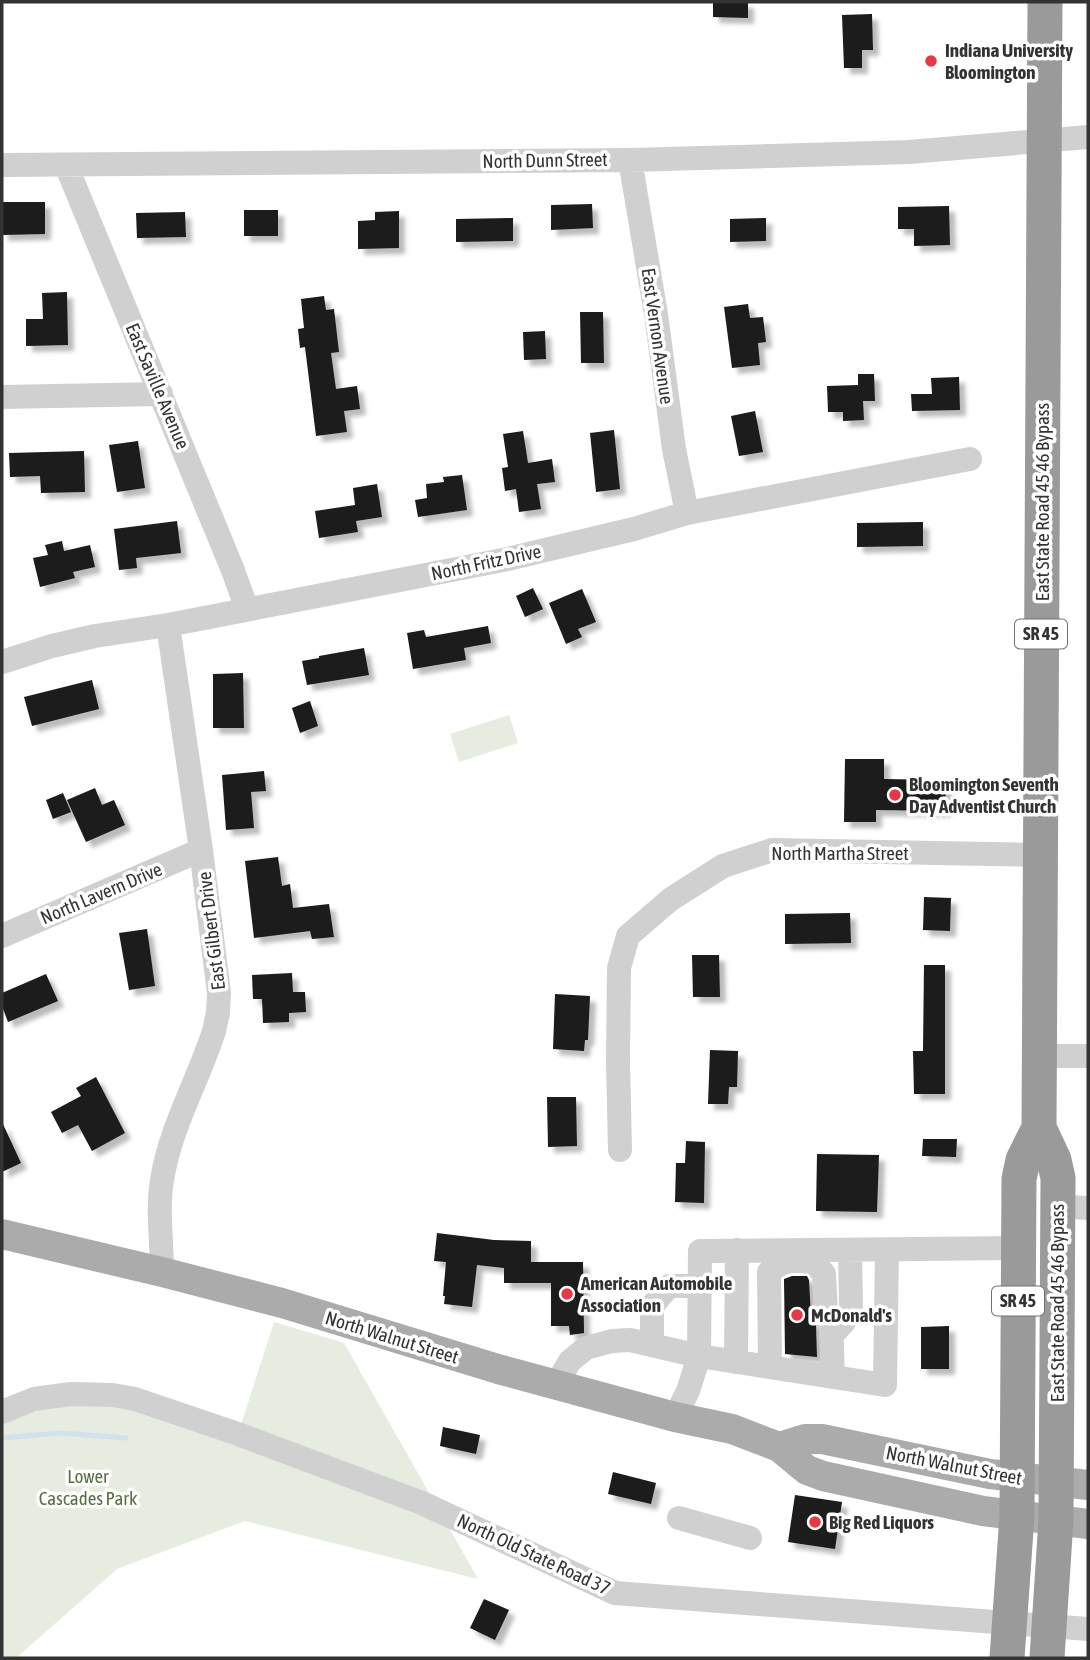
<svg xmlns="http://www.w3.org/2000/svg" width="1090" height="1660" font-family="'Asap Condensed',sans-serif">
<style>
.green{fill:#e6ecdf}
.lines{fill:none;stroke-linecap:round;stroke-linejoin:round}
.stream{stroke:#cfe2ee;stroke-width:5}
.building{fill:#1a1a1a;filter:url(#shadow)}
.minor{stroke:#d0d0d0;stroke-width:24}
.major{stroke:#ababab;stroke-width:30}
.highway{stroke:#9a9a9a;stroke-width:35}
.poi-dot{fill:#e63946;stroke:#fff;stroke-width:2.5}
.labels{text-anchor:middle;stroke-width:7;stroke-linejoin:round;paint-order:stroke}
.shield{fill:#fff;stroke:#707070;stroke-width:2}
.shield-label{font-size:18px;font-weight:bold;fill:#333}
.poi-label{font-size:19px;font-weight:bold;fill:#333;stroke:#fff;text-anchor:start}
.street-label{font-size:19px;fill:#333;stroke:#fff}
.park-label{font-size:19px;fill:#56703f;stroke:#fff}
</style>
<defs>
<filter id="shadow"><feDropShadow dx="6" dy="6" stdDeviation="2" flood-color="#0004"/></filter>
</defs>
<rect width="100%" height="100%" fill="#fff"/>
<!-- green -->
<path class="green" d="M509,715L518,743L459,762L450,734Z
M274,1322L344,1343L478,1579L245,1521L117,1569L16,1658H2V1420L17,1412L91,1399L238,1434Z"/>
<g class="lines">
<!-- stream -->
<path class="stream" d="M2,1438L61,1433L126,1438"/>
</g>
<!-- building -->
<path class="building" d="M713,2H748V18L713,17Z
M872,14L873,50H862V68H844L842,15Z
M2,202H45V234L2,235Z
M592,204L593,228L551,230V205Z
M949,206L950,245L914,246V229H898V207Z
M244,210H278V236H244Z
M399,211V248L358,249V221L375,220V212Z
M185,212L186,237L137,238L136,213Z
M513,218V241L456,242V219Z
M766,218V241L730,242V219Z
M67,292L68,345L26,346V319H43L42,293Z
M324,296L326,310L334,309L339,352L331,353L336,389L357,386L360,409L344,411L347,432L316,436L305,347L300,348L298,329L304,328L301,299Z
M748,304L750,318L763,317L766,342L758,343L760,365L732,368L724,307Z
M580,312H603L604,363H581Z
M545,331L546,359L524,360L523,332Z
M858,374H874L875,401H863L864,420L843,421V412H828L827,386L858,385Z
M959,377L960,410L912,411L911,394H932L931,378Z
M755,411L763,452L739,456L731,416Z
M614,430L620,489L596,492L590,433Z
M523,431L528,463L552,459L555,482L537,484L541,509L519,512L516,489L505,491L502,468L508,467L503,434Z
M138,441L145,488L117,492L109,445Z
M84,451L85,492L41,493L40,476L10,477L9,453Z
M462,475L467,510L418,517L415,500L427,498L426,484L444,482L443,477Z
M377,484L382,517L356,521L358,532L319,538L315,511L355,505L353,488Z
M177,521L181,553L136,558L137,568L119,570L114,529Z
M923,522V546L857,547V523Z
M62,541L64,551L90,545L95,567L73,572L75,578L40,587L33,558L48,555L45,545Z
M533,588L543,609L525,617L516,596Z
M582,589L596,622L578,629L582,637L566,644L549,603Z
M488,626L491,643L464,648L466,660L413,669L407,633L424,630L426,637Z
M364,648L369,675L307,685L302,661L319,658V656Z
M243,673L244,728H213V674Z
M92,680L99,709L32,726L24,697Z
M310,701L318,726L300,733L292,708Z
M845,759H884V779L946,780L945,811L876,810V822H844Z
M264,771L266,791L251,792L254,828L226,830L222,775Z
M95,788L102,805L114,800L125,825L86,842L67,800Z
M63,793L71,812L53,819L46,800Z
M278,857L282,886L290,884L293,908L329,904L334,937L312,939L310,931L254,938L245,861Z
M924,897L951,898L950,931L923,930Z
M850,913L851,943L785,944V914Z
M147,929L155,986L129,990L119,933Z
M692,955H719L720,997H693Z
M924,965H945V1094H914L913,1051H923Z
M292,973L293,992H305L306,1012L289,1013V1022L263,1023L262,999H253L252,975Z
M46,974L58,1001L8,1022L2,1006V993Z
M555,994L590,996L588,1040H585L584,1051L553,1049Z
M710,1050L738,1051L737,1087H729L728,1104H708Z
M96,1077L125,1133L92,1151L78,1125L62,1133L51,1112L81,1096L76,1088Z
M547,1097H576L577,1146L548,1147Z
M2,1122L21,1163L2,1172Z
M923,1139H957L956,1157L922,1156Z
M686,1141L705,1142L704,1203L675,1202L676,1163H685Z
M817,1154L879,1155L877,1212L816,1211Z
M437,1233L494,1240L531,1241V1262H583L584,1333L570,1335L569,1326H551V1283H504V1268L477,1265L472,1307L444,1304L445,1296H443L446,1262L434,1261Z
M807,1276L809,1280L811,1316L816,1326L817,1357L785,1354L784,1279L792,1276Z
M949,1326V1369H921V1327Z
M443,1427L480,1435L476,1454L440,1446Z
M613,1472L656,1483L651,1504L608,1494Z
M795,1495L842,1502L835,1549L788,1542Z
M484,1599L509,1610L495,1640L470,1628Z"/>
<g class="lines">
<!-- minor -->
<path class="minor" d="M630,160L656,314L674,449L687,513
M2,165L630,160L909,152L1088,137
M66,165L232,568L247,609
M2,397L161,394
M2,662L52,646L95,636L168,625L503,560L634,529L687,513L970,459
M2,936L201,850
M1039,1056H1088
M620,1150L618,1061L619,968L628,936L671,899L723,866L772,850L1040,855
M1058,1201L1069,1207L1088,1208
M162,1272C162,1242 157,1209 162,1180C170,1128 198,1081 214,1031L218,1013L219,993L201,850L168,625
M831,1336L844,1322L851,1308L850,1251
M652,1345V1306L669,1286H700
M736,1362L737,1250
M770,1367L769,1272C785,1258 795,1261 814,1262L824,1274L826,1315L831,1320L833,1377
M557,1383L570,1361L586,1348L612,1341L630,1340L699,1356L885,1385L887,1251
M2,1412L34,1399L71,1394L113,1395L135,1399L238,1434L422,1503L615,1593L1088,1629
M675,1417L688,1391L699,1356L700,1251L1019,1248
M679,1518L750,1538"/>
<!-- major -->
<path class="major" d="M2,1234L162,1272L282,1303L498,1369L675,1417L732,1429L779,1447L807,1470L823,1476L983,1511L1088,1524
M779,1447L805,1439H822L990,1474L1088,1485"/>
<!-- highway -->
<path class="highway" d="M1045,2L1039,1128L1054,1160L1058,1178L1056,1520L1047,1658
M1007,1658L1017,1516L1019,1179L1023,1160L1039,1128"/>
</g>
<!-- markers -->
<g class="poi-dot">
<circle cx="931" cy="61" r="7"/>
<circle cx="895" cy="795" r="7"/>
<circle cx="567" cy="1294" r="7"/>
<circle cx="797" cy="1315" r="7"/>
<circle cx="815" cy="1522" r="7"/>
</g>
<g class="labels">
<!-- shield labels -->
<g class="shield">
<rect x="1015" y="619.5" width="52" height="29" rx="5"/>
<rect x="992" y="1286.5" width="52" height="29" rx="5"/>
</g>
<g class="shield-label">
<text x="1041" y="640">SR 45</text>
<text x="1018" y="1307">SR 45</text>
</g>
<!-- poi labels -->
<g class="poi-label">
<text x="945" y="57">Indiana University<tspan x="945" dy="22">Bloomington</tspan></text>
<text x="909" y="791">Bloomington Seventh<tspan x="909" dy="22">Day Adventist Church</tspan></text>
<text x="581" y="1290">American Automobile<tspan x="581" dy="22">Association</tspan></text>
<text x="811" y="1322">McDonald's</text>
<text x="829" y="1529">Big Red Liquors</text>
</g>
<!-- street labels -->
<g class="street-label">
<text transform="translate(545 160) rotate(-1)" y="7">North Dunn Street</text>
<text transform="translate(658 336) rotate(82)" y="7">East Vernon Avenue</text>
<text transform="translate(158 386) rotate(67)" y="7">East Saville Avenue</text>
<text transform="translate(1042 502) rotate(-90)" y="7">East State Road 45 46 Bypass</text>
<text transform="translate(486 562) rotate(-12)" y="7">North Fritz Drive</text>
<text x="840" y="860">North Martha Street</text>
<text transform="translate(101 893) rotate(-23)" y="7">North Lavern Drive</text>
<text transform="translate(211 931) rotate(-97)" y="7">East Gilbert Drive</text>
<text transform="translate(1057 1303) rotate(-90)" y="7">East State Road 45 46 Bypass</text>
<text transform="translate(392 1337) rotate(17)" y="7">North Walnut Street</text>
<text transform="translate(954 1465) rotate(11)" y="7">North Walnut Street</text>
<text transform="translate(534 1554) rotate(25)" y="7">North Old State Road 37</text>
</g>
<!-- park labels -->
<g class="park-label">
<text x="88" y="1483">Lower<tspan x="88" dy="22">Cascades Park</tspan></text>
</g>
</g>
<!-- border -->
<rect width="1090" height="1660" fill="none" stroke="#333333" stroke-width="7"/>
</svg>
